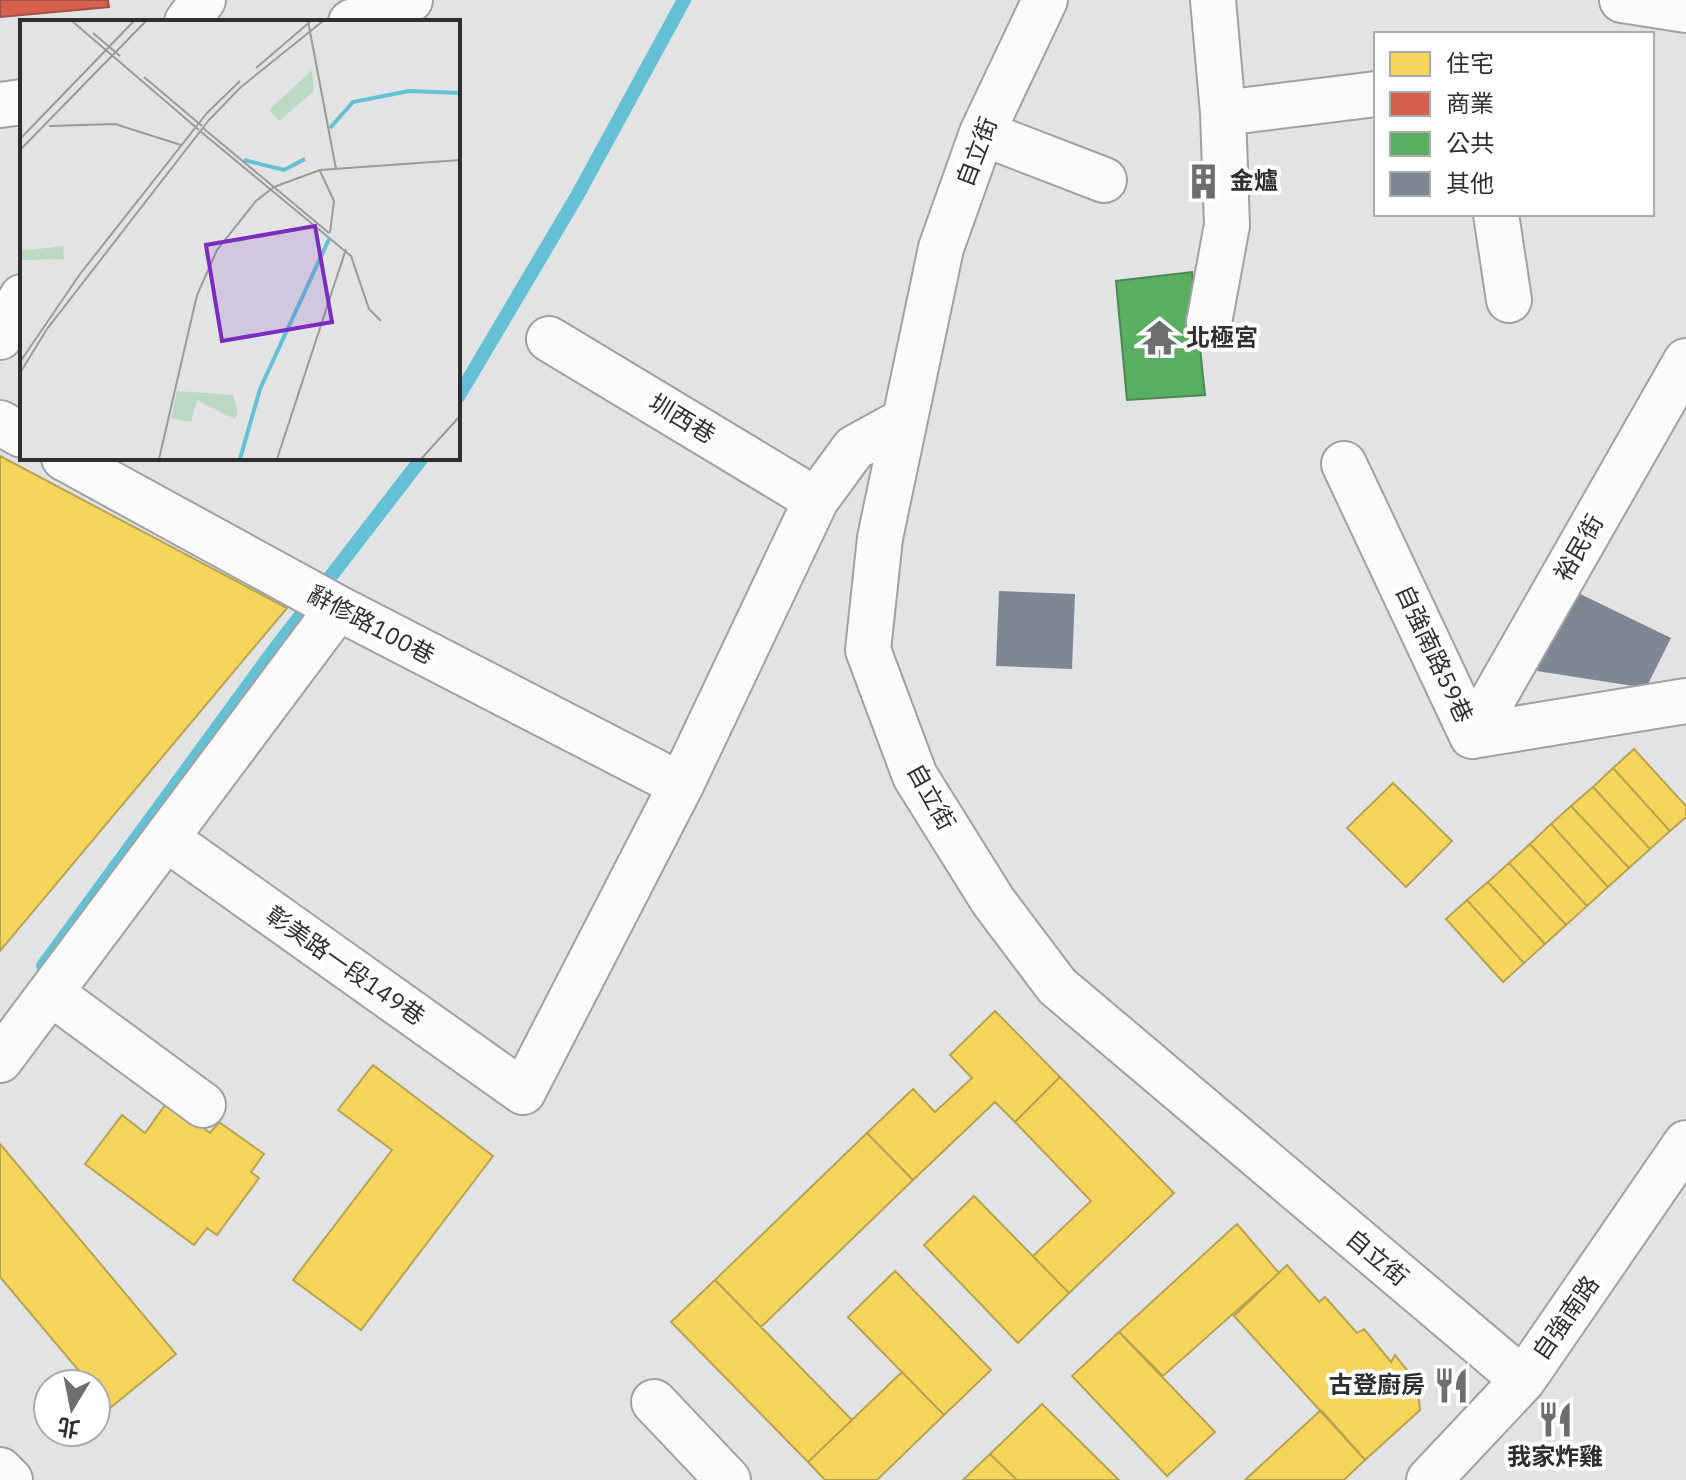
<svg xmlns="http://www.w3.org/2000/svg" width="1686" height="1480" font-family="'IBM Plex Sans','Noto Sans TC',sans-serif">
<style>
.homes{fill:#f6d55c;stroke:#baa34f;stroke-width:2}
.shops{fill:#d6604d;stroke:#a45145;stroke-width:2}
.public{fill:#5aae61;stroke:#4d8853;stroke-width:2}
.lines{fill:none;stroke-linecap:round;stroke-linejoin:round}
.stream{stroke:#64c1d4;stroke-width:14}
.building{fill:#7f8794}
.minor-casing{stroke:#a0a1a3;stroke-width:48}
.minor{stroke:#fafbfb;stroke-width:44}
.labels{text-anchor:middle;stroke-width:8;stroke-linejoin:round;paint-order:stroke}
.street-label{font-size:24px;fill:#2e2f31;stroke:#fff}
.poi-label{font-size:24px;font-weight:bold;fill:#2e2f31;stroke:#fff;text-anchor:start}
.inset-river{fill:none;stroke:#64c1d4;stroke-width:4}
.inset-road{fill:none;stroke:#999b9d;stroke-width:2}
.view{fill:#7b2cbf;fill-opacity:0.15;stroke:#7b2cbf;stroke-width:4}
.inset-edge{fill:none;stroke:#2e2f31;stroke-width:4}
</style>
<rect width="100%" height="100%" fill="#e1e3e5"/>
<!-- homes -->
<path class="homes" d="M0,456L287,608L0,951Z
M1634,749L1686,806V817L1670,831L1613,768Z
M1613,768L1670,831L1650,849L1593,787Z
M1393,783L1452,841L1406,887L1347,828Z
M1593,787L1650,849L1629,868L1571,806Z
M1571,806L1629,868L1608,887L1551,824Z
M1551,824L1608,887L1587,906L1530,844Z
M1530,844L1587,906L1566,925L1509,863Z
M1509,863L1566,925L1545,944L1488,882Z
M1488,882L1545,944L1524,963L1467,900Z
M1467,900L1524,963L1503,982L1446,919Z
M995,1011L1060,1077L1015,1122L995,1102L913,1180L867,1133L913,1089L935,1112L972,1078L950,1055Z
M373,1065L493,1156L361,1330L293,1280L392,1150L338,1110Z
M1060,1077L1174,1193L1069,1293L1033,1256L1091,1201L1015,1122Z
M168,1101L210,1133L219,1122L264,1154L251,1172L259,1178L217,1235L207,1228L194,1245L85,1164L122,1115L145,1133Z
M867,1133L913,1180L761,1327L715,1280Z
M0,1144L176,1354L110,1408L96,1391V1384H90L0,1277Z
M974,1196L1069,1293L1018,1343L924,1245Z
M1237,1224L1279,1273L1163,1376L1119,1332Z
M1287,1265L1319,1302L1325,1297L1357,1333L1364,1329L1391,1362L1395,1355L1417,1383L1420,1410L1365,1460L1234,1316Z
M895,1271L991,1370L944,1415L848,1317Z
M715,1280L852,1420L808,1462L671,1322Z
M1119,1332L1215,1432L1167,1476L1072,1376Z
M902,1372L944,1415L877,1480H825L808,1462Z
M1042,1404L1119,1480H1017L990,1454Z
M1321,1410L1365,1460L1344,1480H1245Z
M990,1454L1017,1480H963Z"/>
<!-- shops -->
<path class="shops" d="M0,0H108L109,7L0,17Z"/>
<!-- public -->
<path class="public" d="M1192,272L1205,395L1127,400L1116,281Z"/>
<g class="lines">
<!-- stream -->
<path class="stream" d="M458,397L577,196L684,0
M43,966L277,646L422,458"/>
</g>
<!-- building -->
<path class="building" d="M1208,168V194H1199L1192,189L1191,179L1199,169Z
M999,591L1075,594L1072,669L996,666Z
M1574,591L1671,638L1646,688L1537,671Z"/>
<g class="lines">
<defs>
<path id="minor" d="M1045,0L982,133L941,248L880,538L868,650L915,776L993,901L1057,986L1523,1380
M1213,0L1223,113L1376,94
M1622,0L1686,10
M187,22L203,0
M351,22L410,0
M0,105L22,102
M982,133L1104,180
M1496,214L1509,300
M1209,323L1227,225L1223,113
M0,337L22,297
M549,339L816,500
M0,423L22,435
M64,458L338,608L681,785
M1344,464L1472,736L1686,701
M1472,736L1686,361
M167,839L523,1092L681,785L816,500L854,448L903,421
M51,993L203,1105
M0,1060L338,608
M654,1402L728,1480
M0,1470L10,1480
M1429,1480L1523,1380L1686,1143"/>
</defs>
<!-- minor casing -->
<use href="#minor" class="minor-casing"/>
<!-- minor -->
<use href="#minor" class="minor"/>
</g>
<!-- icons -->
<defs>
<symbol id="building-bare" viewBox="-9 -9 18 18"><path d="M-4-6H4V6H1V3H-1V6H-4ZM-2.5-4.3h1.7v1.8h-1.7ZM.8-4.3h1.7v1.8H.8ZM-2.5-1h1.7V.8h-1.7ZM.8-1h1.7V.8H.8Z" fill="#6d6e70" stroke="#fff" stroke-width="2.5" paint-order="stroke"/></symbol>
<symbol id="temple-bare" viewBox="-9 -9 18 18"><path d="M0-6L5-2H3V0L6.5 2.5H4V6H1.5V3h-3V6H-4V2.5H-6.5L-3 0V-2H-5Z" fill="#6d6e70" stroke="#fff" stroke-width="2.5" paint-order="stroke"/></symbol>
<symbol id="restaurant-bare" viewBox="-9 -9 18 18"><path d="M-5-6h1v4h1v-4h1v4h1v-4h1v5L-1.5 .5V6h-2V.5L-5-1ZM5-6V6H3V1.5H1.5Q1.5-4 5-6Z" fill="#6d6e70" stroke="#fff" stroke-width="2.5" paint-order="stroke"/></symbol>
</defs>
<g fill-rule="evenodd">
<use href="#building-bare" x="1178" y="156" width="51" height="51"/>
<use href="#temple-bare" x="1134" y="312" width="51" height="51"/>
<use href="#restaurant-bare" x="1426" y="1360" width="51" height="51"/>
<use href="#restaurant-bare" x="1530" y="1394" width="51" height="51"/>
</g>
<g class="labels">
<!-- street labels -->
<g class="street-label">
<text transform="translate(977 152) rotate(-69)" y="8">自立街</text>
<text transform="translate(682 419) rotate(31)" y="8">圳西巷</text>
<text transform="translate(1579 548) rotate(-60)" y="8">裕民街</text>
<text transform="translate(371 625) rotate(28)" y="8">辭修路100巷</text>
<text transform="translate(1434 654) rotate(65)" y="8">自強南路59巷</text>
<text transform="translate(931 797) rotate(61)" y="8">自立街</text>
<text transform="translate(345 966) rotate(35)" y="8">彰美路一段149巷</text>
<text transform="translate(1377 1258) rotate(40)" y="8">自立街</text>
<text transform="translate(1566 1318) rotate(-55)" y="8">自強南路</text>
</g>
<!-- poi labels -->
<g class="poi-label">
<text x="1230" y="189">金爐</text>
<text x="1186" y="346">北極宮</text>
<text x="1425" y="1393" text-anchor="end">古登廚房</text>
<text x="1555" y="1465" text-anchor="middle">我家炸雞</text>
</g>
</g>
<!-- overview -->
<g transform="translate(20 20)">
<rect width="440" height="440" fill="#e1e3e5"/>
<path d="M292,50L294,71L259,101L249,90ZM43,226L44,239L0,240V231ZM157,371L213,375L218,393L215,399L177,380L171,402L151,398Z" fill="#bcd9c3"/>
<path class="inset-river" d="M310,108L333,82L389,71L440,73M224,140L264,150L285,139M220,439L240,369L309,219"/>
<path class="inset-road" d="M52,1L179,110M288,1L316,149M73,13L100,36M236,48L291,1M124,57L182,106M29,106L95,104L161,125M183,108L309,213M180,111L331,236L349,289L361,301M0,119L114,1M0,130L126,1M300,151L314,181L310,213M0,342L60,254L187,93L220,61M0,353L27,309L189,100L221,67L303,1M139,439L177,275L197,230L236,181L254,167L300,150L440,140M257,439L326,229M401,439L440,396"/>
<path class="view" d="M295,206L312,302L202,321L186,225Z"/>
<rect width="440" height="440" class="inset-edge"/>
</g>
<!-- legend -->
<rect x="1374" y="32" width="280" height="184" fill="#ffffff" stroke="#abacad" stroke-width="2"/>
<rect x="1390" y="52" width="40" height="24" fill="#f6d55c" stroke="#abacad" stroke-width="2"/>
<text x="1446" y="72" font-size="24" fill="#2e2f31">住宅</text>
<rect x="1390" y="92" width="40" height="24" fill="#d6604d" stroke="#abacad" stroke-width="2"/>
<text x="1446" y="112" font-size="24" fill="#2e2f31">商業</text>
<rect x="1390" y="132" width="40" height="24" fill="#5aae61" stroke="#abacad" stroke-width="2"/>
<text x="1446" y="152" font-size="24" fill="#2e2f31">公共</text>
<rect x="1390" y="172" width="40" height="24" fill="#7f8794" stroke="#abacad" stroke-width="2"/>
<text x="1446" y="192" font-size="24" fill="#2e2f31">其他</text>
<!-- north arrow -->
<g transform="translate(72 1408) rotate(190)"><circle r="38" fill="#ffffff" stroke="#abacad" stroke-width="2"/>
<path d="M0-6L14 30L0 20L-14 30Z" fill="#6d6e70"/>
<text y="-12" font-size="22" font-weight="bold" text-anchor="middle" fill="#2e2f31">北</text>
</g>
</svg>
